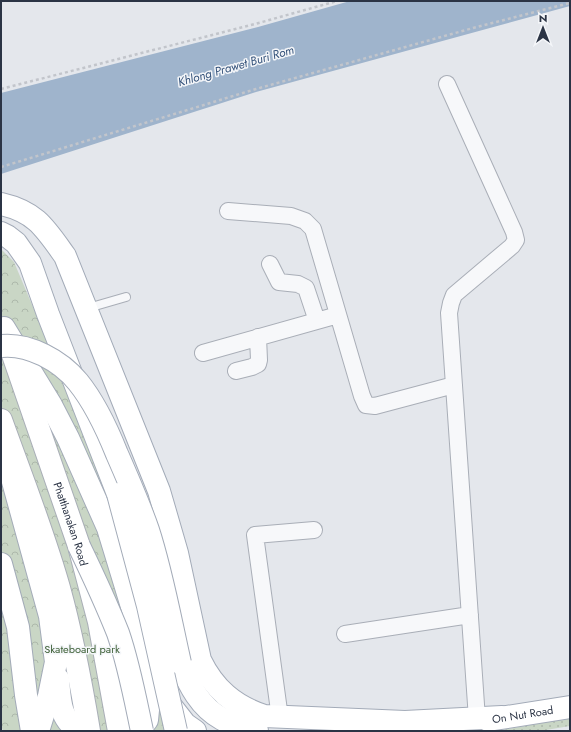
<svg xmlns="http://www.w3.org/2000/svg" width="571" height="732" font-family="Jost,sans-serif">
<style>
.grass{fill:url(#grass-dots)}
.park{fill:url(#park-crowns)}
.water{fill:#9fb4cc}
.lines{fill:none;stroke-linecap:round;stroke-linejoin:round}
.service-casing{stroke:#a9aeb7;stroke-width:10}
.minor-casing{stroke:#a9aeb7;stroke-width:18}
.secondary-casing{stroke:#a9aeb7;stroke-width:24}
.primary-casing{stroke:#a3abb8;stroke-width:24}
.path{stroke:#c2c5cb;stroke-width:2.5;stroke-dasharray:3 3;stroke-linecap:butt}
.service{stroke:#f7f8fa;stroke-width:8}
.minor{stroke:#f7f8fa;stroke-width:16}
.secondary{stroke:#fff;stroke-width:22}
.primary{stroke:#fff;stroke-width:22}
.primary-bridge-casing{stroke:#a3abb8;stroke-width:24;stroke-linecap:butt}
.primary-bridge{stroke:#fff;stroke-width:22}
.labels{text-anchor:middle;stroke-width:3;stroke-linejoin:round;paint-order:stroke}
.street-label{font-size:11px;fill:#2b3445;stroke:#f4f6f9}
.park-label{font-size:11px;fill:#3f6138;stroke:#f4f6f9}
.water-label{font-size:12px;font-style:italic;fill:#34527a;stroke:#f4f6f9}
</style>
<defs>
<pattern id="grass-dots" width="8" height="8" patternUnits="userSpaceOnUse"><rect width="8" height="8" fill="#c9d6c5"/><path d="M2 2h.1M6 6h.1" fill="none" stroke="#adb8ab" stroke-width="1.8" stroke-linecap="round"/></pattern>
<pattern id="park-crowns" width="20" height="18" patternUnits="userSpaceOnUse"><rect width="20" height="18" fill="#c9d6c5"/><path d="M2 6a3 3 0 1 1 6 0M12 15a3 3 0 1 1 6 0" fill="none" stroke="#adb8ab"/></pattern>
</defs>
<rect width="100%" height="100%" fill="#e4e7ec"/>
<!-- grass -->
<path class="grass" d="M570,718V726L540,731H496Z"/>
<!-- park -->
<path class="park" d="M1,249L14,262L68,390L118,494L190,731H3L1,725Z"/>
<!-- water -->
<path class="water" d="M350,1H570V6L256,92L1,174V93L258,27Z"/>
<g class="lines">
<defs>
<path id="service" d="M88,308L126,297"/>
<path id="minor" d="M447,84L514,232L516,240L512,246L454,295L451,303L449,313L477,719
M228,211L291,216L305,221L313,229L362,396L366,405L375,406L454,385
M270,264L279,282L298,284L306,288L317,321
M203,353L338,315
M236,371L252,367L258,364L259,360L258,337
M345,634L470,615
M280,718L255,535L314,530"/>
<g id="secondary">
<path id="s1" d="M10,346L79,546L99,622L119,731"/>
<path d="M1,420C21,476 43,531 59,588C72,635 81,683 89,731"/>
</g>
<g id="primary">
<path d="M1,204C36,212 45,228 65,256L159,491L177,553L200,660C214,689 234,706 264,716L405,722L502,717"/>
<path d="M1,233L7,236L16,243L30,263L48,314L118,494"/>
<path d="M4,328L51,405L68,438L108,528L133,610L145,662L149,700L147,720L138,731"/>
<path d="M1,438L50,616L56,662L49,696L38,731"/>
<path d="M1,564L18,627L26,695L32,731"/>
<path d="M180,663C189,685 200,707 222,719C232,725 245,728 257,731"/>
<path d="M58,679C60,700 59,718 79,731"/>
<path d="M167,701L185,724L195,731"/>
<path id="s2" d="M488,720L570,707"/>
</g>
</defs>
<!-- service casing -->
<use href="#service" class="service-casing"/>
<!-- minor casing -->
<use href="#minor" class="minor-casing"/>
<!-- secondary casing -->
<use href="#secondary" class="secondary-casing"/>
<!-- primary casing -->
<use href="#primary" class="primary-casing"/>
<!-- path -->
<path class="path" d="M1,89L255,24L337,1
M1,167L256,89L473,28L570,3"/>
<!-- service -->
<use href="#service" class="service"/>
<!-- minor -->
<use href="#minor" class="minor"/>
<!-- secondary -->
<use href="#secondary" class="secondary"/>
<!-- primary -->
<use href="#primary" class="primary"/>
<defs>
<path id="primary-bridge" d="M1,346C29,343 61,361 78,382C95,403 107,429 117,454C128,479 139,504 148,530C162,573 170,619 180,663
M118,494L148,606L176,731
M79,546C93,575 106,603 118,633C129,665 135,698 142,731"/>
</defs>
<!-- primary-bridge casing -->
<use href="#primary-bridge" class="primary-bridge-casing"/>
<!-- primary-bridge -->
<use href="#primary-bridge" class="primary-bridge"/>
</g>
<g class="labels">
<!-- street labels -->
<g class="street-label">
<text dy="4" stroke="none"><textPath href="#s1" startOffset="188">Phatthanakan Road</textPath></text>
<text dy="4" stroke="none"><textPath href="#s2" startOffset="35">On Nut Road</textPath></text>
</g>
<!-- park labels -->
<g class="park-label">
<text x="82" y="653">Skateboard park</text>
</g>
<!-- water labels -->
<g class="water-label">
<text transform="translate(236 66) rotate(-16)" y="4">Khlong Prawet Buri Rom</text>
</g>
</g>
<!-- border -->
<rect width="571" height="732" fill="none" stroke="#2b3445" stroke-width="4"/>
<!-- north arrow -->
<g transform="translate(543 28)" stroke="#f4f6f9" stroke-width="3" paint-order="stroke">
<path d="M0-3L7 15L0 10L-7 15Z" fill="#2b3445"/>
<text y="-6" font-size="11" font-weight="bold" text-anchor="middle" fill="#2b3445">N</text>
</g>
</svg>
